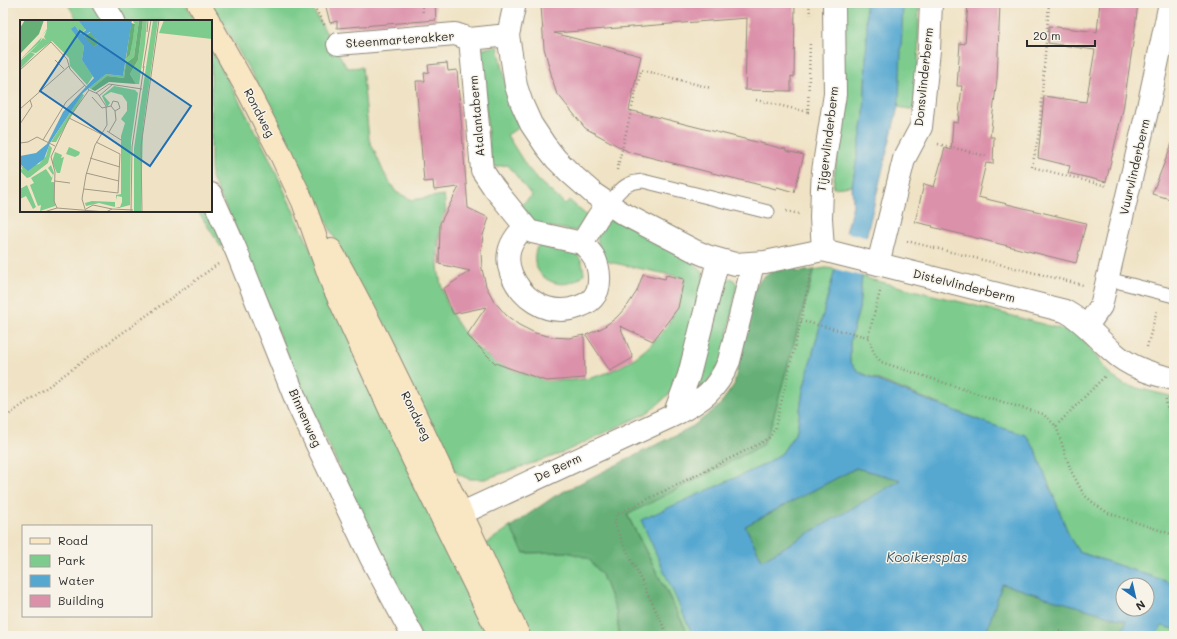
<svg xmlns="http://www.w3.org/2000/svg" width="1177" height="639" font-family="Mali,sans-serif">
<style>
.green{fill:#7dcc8d;stroke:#547c5c}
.forest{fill:#66b078;stroke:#486e52}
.water{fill:#57a8d1;stroke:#416a7e;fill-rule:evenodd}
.pier{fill:#f0e3c5}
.building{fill:#dc91ab}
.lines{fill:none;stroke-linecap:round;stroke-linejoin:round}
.lane-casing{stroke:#8e8778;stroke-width:15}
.street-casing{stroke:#8e8778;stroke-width:24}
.secondary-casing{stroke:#8e8778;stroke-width:24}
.path{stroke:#8e8778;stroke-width:2.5;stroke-dasharray:1 3;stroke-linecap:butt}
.lane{stroke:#fff;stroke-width:13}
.street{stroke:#fff;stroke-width:22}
.secondary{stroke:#f9e7c3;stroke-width:22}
.labels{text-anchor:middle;stroke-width:3;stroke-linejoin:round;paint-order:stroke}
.street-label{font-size:12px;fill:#2b2b2b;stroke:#f7f3e8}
.water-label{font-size:13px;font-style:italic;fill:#3a5765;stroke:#f7f3e8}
.inset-road{fill:none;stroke:#a19987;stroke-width:1}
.view{fill:#1f6fb2;fill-opacity:0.15;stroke:#1f6fb2;stroke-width:2}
.inset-edge{fill:none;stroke:#2b2b2b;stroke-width:2}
</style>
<rect width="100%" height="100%" fill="#f7f3e8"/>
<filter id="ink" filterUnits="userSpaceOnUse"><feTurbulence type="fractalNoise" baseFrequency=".025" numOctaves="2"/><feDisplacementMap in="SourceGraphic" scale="8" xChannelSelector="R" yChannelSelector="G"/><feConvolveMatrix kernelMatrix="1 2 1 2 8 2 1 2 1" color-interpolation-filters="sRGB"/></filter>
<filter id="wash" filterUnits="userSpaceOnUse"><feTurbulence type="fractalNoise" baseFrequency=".012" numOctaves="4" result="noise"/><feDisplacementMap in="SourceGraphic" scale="16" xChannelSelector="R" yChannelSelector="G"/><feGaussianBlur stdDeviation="0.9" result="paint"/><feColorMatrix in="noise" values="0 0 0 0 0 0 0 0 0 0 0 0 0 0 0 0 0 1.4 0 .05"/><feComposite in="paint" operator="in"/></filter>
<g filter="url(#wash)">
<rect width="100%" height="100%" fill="#f0e3c5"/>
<!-- green -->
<path class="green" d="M67,3H97L108,21H78Z
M113,3H185L195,21H125Z
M211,3H309L347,68L362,67L369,139L384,173L396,192L412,200L444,195C445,201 446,208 445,214C443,222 440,229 439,237C435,264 440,290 452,314C459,327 474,347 487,356C521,380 572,389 611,371C635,361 656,343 670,321C678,308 682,293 685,278L609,262C598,254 599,247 597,235L609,220L613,221L615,219L689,258C696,263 701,268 704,277L678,384C669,395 659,404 647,413L560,454L485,479H469L458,474L449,463L439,446L254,78Z
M841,3H865L867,31L864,117L852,186L833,188L841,120Z
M903,3H919L918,92L915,110L898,107Z
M498,46L508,92L521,126L507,135L527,167L539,181L565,204L569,200L587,216L576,231L537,225L521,205L532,196L508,165L491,167L480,49Z
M211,48L269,157L319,268L492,636H421L408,612L295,374L239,236L211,176Z
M198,211H211L226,243L221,247Z
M540,246L574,253C582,258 583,265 584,274C563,297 525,276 537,247Z
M826,268L835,269L803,390L797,430L782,453L764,465L642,520L693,636H676L686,629L627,514L763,445L772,422L814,270Z
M862,276L873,280L973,305L1079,334L1110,375L1125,385L1174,397V584L1079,552L1070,538L1035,449L1026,435L989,424L859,372L850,362V341L859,309Z
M732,278L737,284L724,357L699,395L692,385L718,290L724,281Z
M510,527L524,553L567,552L588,558L602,575L617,613L619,636H526L484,545Z
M1162,625L1174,629V636H1155Z"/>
<!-- forest -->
<path class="forest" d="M795,265L796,272L814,270L772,422L763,445L627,515L686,630L676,636H619L617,613L602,575L588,558L567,552L524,553L510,527L555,496L693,426L719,406L734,385L754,289C764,271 776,269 795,265Z
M856,468L902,480L762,560L745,526Z
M1002,584L1127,621L1121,636H985Z"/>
<!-- water -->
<path class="water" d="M865,3H903L899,100L898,107L857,274L862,276L859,309L850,341V362L859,372L883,383L989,424L1026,435L1035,449L1070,538L1079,552L1174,584V629L1162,626L1155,636H1121L1126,621L1002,584L985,636H693L641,520L764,465L782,453L797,430L803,390L835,269H837L853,205L852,186L864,117L867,31ZM856,468L901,480L762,560L745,526ZM1123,585H1147V609H1123Z"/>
<!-- pier -->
<path class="pier" d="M845,232L869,238L859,273L863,274L862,276L835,269Z"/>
<g id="blocks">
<!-- building -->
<path class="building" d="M325,3H435L436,20L337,28V21L330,23Z
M552,3H795L794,77L791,76V91L745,90L747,18L554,33L641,56L629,110L780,148L786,149V151L804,155L794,192L777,187L776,189L629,152L585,128L556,92L544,48L541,6L552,5Z
M968,3H1000L997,79L990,137H994L993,164L986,163L978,197L1086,223L1076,263L932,227L933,226L915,222L924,184L934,187L945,148L951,150L953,122L958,123L962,86H957L960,43L965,44Z
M1100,3H1138L1134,36L1123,110L1106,182L1068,173L1070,166L1038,158L1044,96L1086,102L1095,50L1048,43L1049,26L1097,32Z
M447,63L448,71L457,70L468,208L489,218L483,235L481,252L482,269L486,286L494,301L506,315L519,325L535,333L552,337L569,338L584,335L585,378L546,381L495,363L467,335L486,307L453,314L443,289L470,271L439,264L440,223L459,187L434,190L433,181L424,182L416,81H425L424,73L429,72L428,65Z
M1173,141L1174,142V200L1152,194Z
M643,274L665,279L666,275L684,279L678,308L653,341L620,326L633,358L610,371L586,335L602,328L616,318L628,305L637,291Z"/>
</g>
</g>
<g filter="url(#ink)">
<use href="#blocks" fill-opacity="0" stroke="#8e8778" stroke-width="1"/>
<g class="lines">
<defs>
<path id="lane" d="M608,204C620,191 624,182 643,181L768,212
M1108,279L1174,296"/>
<path id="street" d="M103,3L114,21
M515,3L508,35L516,86L522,104L531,124L545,145L556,159L569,172L594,194L622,213L693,250L707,256L735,264L765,262L823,250L1065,311C1084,321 1096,337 1112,351C1129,367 1152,374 1174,379
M470,39L482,170L494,188L528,230L532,232L582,243L598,217L608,204
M338,44L455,34L470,39L508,35
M211,194L236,250L298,405L371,558L413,636
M525,227C511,240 504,254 511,273C521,298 544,314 571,309C579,307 588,304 593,298C602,288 600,269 594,257C591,252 586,247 582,243
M823,250L821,218L822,189L823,171L835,94L834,3
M878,264L904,159L921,127L929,50L931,3
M1087,326L1101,306L1148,107L1170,3
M674,415L689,375L718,260
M445,521L674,415C701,401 717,391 729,361L753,264"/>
<path id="secondary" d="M198,3L209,21
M211,25L249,93L278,149L303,202L333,286L412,457L500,636
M331,250C362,303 388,359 415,414C450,488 485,562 519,636"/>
</defs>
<!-- lane casing -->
<use href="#lane" class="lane-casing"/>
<!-- street casing -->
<use href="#street" class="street-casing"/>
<!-- secondary casing -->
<use href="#secondary" class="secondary-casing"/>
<!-- path -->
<path class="path" d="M312,3L325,26
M422,3L423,14
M809,3L810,15
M1049,3L1039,133L1032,167L1107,186
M756,100L808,112
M809,112H808L810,42
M938,144L986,156
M617,170L641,70L711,88
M786,211L799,214
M907,241L1083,285
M881,288L868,337L874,353L881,362L1009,404L1043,414L1056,426L1071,471L1084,495L1096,505L1108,513L1174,535
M801,321L868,337
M1147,347L1157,310
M1166,399V403L1174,427
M3,419L218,264
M1056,426L1106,375
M1059,631L1073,636
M668,636L615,526L616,515L761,443L770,437L775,428L801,321L810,275"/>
<!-- lane -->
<use href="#lane" class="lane"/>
<!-- street -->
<use href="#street" class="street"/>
<!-- secondary -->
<use href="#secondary" class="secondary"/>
</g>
</g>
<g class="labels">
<!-- street labels -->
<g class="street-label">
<text transform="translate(400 40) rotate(-4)" y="4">Steenmarterakker</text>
<text transform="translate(924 77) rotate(-84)" y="4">Donsvlinderberm</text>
<text transform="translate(259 113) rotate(63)" y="4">Rondweg</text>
<text transform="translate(477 116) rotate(-95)" y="4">Atalantaberm</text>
<text transform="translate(828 139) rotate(-83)" y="4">Tijgervlinderberm</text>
<text transform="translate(1135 167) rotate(-77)" y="4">Vuurvlinderberm</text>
<text transform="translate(964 286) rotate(14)" y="4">Distelvlinderberm</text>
<text transform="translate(416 416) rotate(64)" y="4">Rondweg</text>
<text transform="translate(305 418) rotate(66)" y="4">Binnenweg</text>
<text transform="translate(558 468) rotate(-25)" y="4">De Berm</text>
</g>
<!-- water labels -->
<g class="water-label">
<text x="927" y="562">Kooikersplas</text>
</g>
</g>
<!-- overview -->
<g transform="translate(20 20)">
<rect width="192" height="192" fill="#f0e3c5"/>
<path d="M27,0H58L66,9L61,14L55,6L64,26L62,40L73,56L67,65L50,46L49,38L32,21L16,33L10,32L20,22L0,40L22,17L20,22L23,18L26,20L24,17L27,10L22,16L27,9ZM112,0H119L114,37L106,43L104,58L87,56L71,69L69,68L86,54L103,56L106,39L110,35L115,4ZM123,0H127L125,24L119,64H116L110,54L118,40ZM133,0H138L123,108L121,192H114V128ZM144,0H192V19L139,13ZM10,32L15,34L0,49V41ZM94,66L115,70L118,73L111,122L110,185L99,188L79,183L66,186L65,183L72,181L95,182V187H100L102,182V177L97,176L96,180V175L101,174V116L105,103L101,99L107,91V82L102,75L91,72L84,76L90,83L87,87L82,76ZM62,74L64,75L36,122H31ZM29,125L32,128L28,143L10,157L4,150L10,157L7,158L0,151V148L3,150L0,144L3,147L19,144L26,136ZM49,127L60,132L59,135L55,137L46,134ZM35,132L42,135L41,138L44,137L40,153H37L32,142ZM31,145L34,153L31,162H34L35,186L20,191L21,185L18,186L10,165L14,163L11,158L26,149L32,158L33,155L28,148ZM7,165L16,187L13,189L6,176L0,179V169Z" fill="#7dcc8d"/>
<path d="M5,0H24L19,14L0,34V8ZM119,0H123L118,40L110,54L116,64L89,62L75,71L71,69L87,56L104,58L106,43L114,37ZM111,3L115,4L113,19L110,35L106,39ZM71,12L79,23L73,28L64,16Z" fill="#66b078"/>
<path d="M58,0H112L103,56L86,54L63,73L30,123L24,139L8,151L0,144V136L16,133L27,124L43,92L74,58L62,40L64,26L51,9L55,6L61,14L66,10ZM70,12L79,23L74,27L64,16Z" fill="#57a8d1" fill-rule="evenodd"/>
<path class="inset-road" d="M127,12L128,0M35,40L44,49M123,48L131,0M0,50L31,22L47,39L50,49L69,70L78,74L86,86L87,105L75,125L66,155L62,179L66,192M76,73L89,64L122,69M79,76L93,64M72,77L82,88L91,86L95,91L96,100L89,112M91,86L93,81L98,82L100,88L95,91M0,89L49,46M49,98L81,114M0,104L12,86L10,80M87,111L101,120M23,120L46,82L65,65M0,123L8,122L17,117L35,126M70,138L100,147M66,153L99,161M35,161L50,163M64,169L98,173L100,134L76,122M37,188L34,181L35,152L31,137L49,98L69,70M66,189L73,185L92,189M24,192L37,188L86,192L92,189L113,190M111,192L112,127L124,46M122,192L121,126L139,0"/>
<path class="view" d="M60,11L171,86L130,146L20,71Z"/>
<rect width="192" height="192" class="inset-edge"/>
</g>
<!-- margin -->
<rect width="1177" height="639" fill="none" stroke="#f7f3e8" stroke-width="16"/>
<!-- legend -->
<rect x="22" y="525" width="130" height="92" fill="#f7f3e8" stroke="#a5a39c"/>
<rect x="30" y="538" width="20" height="6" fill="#f9e7c3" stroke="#a5a39c"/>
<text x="58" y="545" font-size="12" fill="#2b2b2b">Road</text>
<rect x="30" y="555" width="20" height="12" fill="#7dcc8d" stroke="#a5a39c"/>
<text x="58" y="565" font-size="12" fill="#2b2b2b">Park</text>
<rect x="30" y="575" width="20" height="12" fill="#57a8d1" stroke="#a5a39c"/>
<text x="58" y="585" font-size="12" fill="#2b2b2b">Water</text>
<rect x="30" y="595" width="20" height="12" fill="#dc91ab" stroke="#a5a39c"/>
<text x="58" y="605" font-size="12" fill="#2b2b2b">Building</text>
<!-- north arrow -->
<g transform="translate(1135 597) rotate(146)"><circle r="19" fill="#f7f3e8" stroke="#a5a39c"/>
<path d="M0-3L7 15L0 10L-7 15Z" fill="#1f6fb2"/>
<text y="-6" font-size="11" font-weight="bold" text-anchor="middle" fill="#2b2b2b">N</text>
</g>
<!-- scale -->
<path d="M1027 40v6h68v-6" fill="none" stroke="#2b2b2b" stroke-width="2"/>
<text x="1033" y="40" font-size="12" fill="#2b2b2b" stroke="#f7f3e8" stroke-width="3" paint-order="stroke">20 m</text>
</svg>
